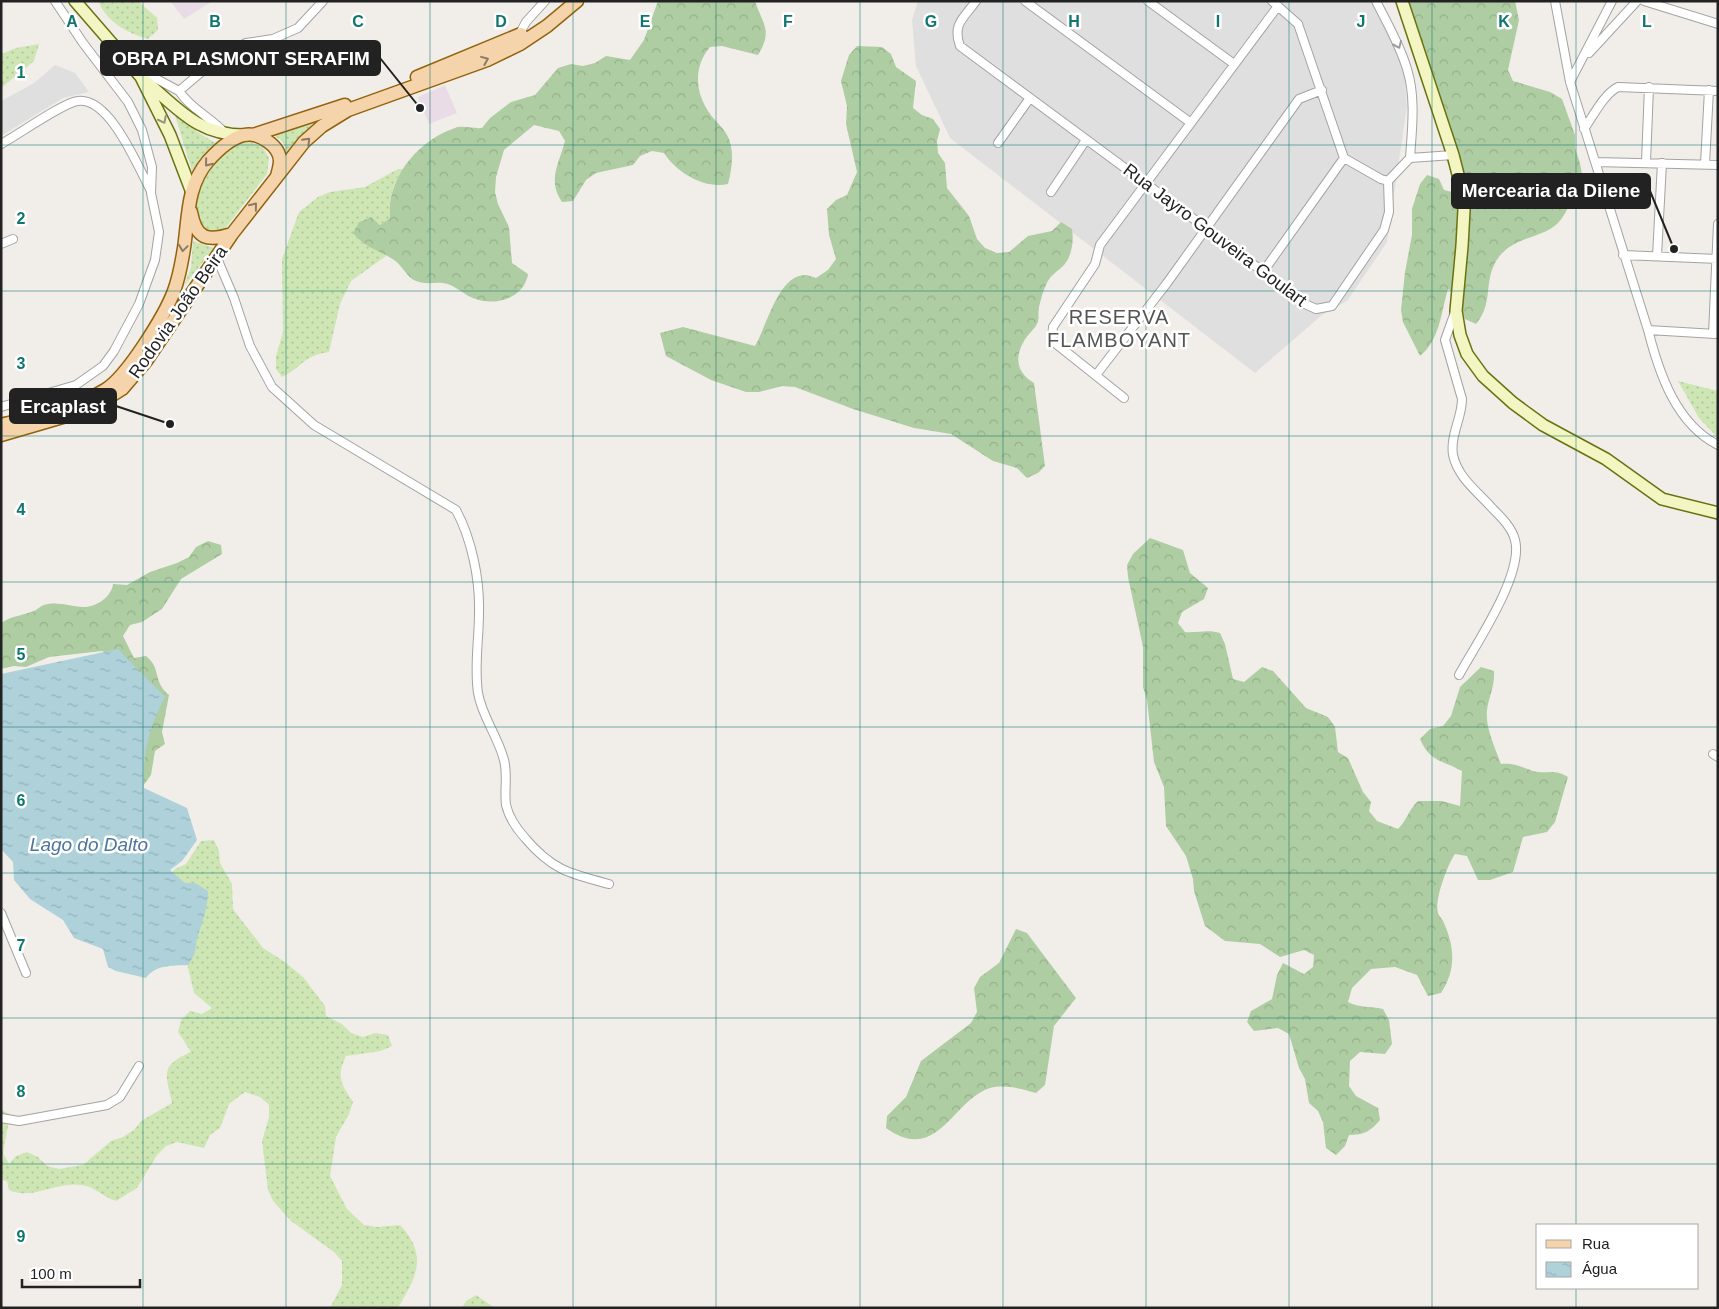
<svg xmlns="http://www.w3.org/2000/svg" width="1719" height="1309" font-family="Arial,sans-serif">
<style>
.residential{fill:#e0dfdf}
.industrial{fill:#e9dce7}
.grass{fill:url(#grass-dots)}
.forest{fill:url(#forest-crowns)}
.water{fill:url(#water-ripples)}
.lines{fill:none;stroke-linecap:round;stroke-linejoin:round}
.street-casing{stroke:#a3a3a3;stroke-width:10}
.secondary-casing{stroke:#6a720f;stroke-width:14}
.primary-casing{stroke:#92630d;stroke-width:15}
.street{stroke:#fff;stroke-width:8}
.secondary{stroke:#f3f5c3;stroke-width:11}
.primary{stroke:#f5d3ab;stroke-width:12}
.oneway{stroke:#9c9c9c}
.oneway2{stroke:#8c7a66}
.oneway3{stroke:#95967b}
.grid{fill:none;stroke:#0f766e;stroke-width:1;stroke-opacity:0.55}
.labels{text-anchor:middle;stroke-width:5;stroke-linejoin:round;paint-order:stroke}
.street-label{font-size:18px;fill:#222;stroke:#fff}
.water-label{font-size:19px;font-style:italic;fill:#4e769b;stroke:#fff}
.quarter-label{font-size:20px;letter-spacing:1px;fill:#555;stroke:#fff}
.grid-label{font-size:16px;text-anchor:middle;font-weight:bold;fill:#0f766e;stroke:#fff;stroke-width:5;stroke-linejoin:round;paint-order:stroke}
.leader{fill:none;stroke:#222;stroke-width:2}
.callout-dot{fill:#222;stroke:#fff;stroke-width:2}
.callout{fill:#222;stroke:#222;stroke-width:2}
.callout-label{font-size:19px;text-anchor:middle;font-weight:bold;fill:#fff}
</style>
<defs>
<pattern id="grass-dots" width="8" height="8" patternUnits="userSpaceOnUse" patternTransform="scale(1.25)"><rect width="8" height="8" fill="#cee6b4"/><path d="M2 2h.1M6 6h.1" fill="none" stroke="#b1c59a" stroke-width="1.8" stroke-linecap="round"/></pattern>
<pattern id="forest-crowns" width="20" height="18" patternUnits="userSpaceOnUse" patternTransform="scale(1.25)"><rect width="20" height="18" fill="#afcda2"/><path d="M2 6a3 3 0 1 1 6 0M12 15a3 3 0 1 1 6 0" fill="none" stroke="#96b08b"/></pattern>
<pattern id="water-ripples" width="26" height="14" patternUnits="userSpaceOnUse" patternTransform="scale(1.25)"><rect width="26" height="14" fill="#aed1da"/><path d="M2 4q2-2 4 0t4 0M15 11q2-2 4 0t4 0" fill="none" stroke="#95b3bb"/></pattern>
</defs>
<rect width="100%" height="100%" fill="#f1eee9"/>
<!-- residential -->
<path class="residential" d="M918,1H1377L1404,69L1407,106L1387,242L1347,301L1322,315L1255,373L950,138L916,66L912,20Z
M55,65L75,73L89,92L63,98L1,136V101L34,83Z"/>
<!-- industrial -->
<path class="industrial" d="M170,1H213L184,19Z
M445,85L457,113L429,124L418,97Z"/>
<!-- grass -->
<path class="grass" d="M98,1H138L157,18L158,30L148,39C127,33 107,22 98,1Z
M39,44L34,61L1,88V54L16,48Z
M174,112L196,131L217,144L203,156L192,171Z
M315,123L287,153L283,142L274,135Z
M246,141L262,146L269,158L267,174L224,230L210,233L198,230C192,218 192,212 194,200C199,170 218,151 246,141Z
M398,169H403C393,182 388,202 390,218L380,225L370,217L359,222L386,256L351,281L340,304L329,352C303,355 302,368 282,377L276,369V356L283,332L282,259L299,212L318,197L330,192L365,187Z
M193,241L214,248L184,286L191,267Z
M1678,381L1718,391V438L1699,418Z
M214,840L219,851L220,863L232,884L233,909L263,948L285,962L303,977L325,1006L326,1016L342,1024L351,1033L363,1037L375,1033L388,1035L392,1046L381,1051L346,1056C336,1077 341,1084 353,1102L349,1114L336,1137L330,1176L347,1209L364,1225L377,1227L400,1225C429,1256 416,1277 398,1308H330L342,1285V1261L334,1252L291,1221L273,1201L268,1190L262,1141L269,1117V1105L260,1097L245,1092L229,1104L220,1128L210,1135L204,1148L177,1142L166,1146L157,1155L137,1188L116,1201C103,1197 94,1186 81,1185C55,1181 33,1201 9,1190L7,1181L1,1180V1110L10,1114L3,1153L9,1164L16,1156L27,1152L38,1157L47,1166L59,1169L83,1165L111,1141L123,1137L134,1130L141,1121L172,1103C166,1074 159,1066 191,1052L178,1032L181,1020L190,1011L202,1014L212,1008L194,993L167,878L175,869L186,864L201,841Z
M476,1295L495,1308H462L466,1301Z"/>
<!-- forest -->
<path class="forest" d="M658,1H755C763,25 773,30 758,55L722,46L710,47C693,67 695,93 710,114C715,121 723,127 727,135C735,149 732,169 728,184C704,189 677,173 664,153L652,151L640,156L633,165L596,173L586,180L573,201L562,202C547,180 559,164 565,141L559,131L534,125L504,150L496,177L495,192L498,204L509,227L512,263L528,274C524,299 494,307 473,298C465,295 458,288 450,285C438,280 428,286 416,281C407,278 402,265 394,260C379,250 365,248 353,233L359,222L371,217L380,225L390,218C386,179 418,140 455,128C462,125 474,129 482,128L490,118L511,102L535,95L558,68L571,64L583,66L595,63L606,56L630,60L644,40Z
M1399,1H1515L1519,20L1508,70L1513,81L1550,92L1562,99L1575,135V148L1580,163L1583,180C1571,193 1570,211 1558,223C1539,241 1510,235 1495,263C1484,284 1493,304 1476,324L1465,319L1457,296L1448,289C1441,312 1440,340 1420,356L1403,322L1401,310L1405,272L1412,235V209L1420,184L1427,175L1439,179L1444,190L1456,193L1453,170L1446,160L1449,147Z
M857,46L882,47L891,54L896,67L916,81L913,108L922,115L933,119L940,129L937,141L938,153L945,163L947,188L969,216L977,239L985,248L997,253L1009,252L1028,236L1052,231L1061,222L1072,229C1074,240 1072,256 1064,265C1057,272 1050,275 1046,285C1043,291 1041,299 1039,307C1038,312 1039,317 1038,322C1035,329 1028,334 1024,341C1014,358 1017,373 1034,383L1045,466L1038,473L1027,478L1017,468L993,461L951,434L914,428L853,409L795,387L782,386L759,392H746L711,380L666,356L660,333L683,327L755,346C766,328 778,275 805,275C808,275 813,277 816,278L828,270L836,259L829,235L827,209L836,200L847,195L857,172L846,124L847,106L841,81L849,55Z
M1150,538L1183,550L1190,573L1208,588L1204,599L1182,612L1178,623L1185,632C1198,633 1208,629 1220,633L1225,644L1233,679L1244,682L1262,667L1273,671L1306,708L1328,717L1335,727L1338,752L1348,758L1363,792L1371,802L1369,811L1377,821L1398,829C1407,820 1409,809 1418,801H1442L1460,806L1462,771C1442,760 1430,762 1420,739L1430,729L1443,726L1451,716L1460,687L1481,667L1494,671C1495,686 1489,696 1487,710C1485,727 1495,748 1501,764C1514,763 1521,767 1533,771C1548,775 1553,768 1568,777L1555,822L1547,832L1523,837L1513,872L1490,880H1478L1467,856L1455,854C1448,864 1434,900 1438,913C1439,916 1443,920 1444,923C1455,948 1456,970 1441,993L1428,996L1417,975L1395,967L1371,969L1352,988L1348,1002C1360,1008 1370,1006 1383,1009L1389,1020L1392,1044L1385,1054L1360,1052L1350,1061L1349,1086L1356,1096L1378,1108L1380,1120C1371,1131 1364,1135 1349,1135L1345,1146L1336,1155L1326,1148L1323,1122L1318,1111L1309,1103L1305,1079L1299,1068L1289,1034L1278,1028L1254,1031L1247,1022L1251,1011L1272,999L1277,975L1283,963L1304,974L1313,967L1314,955L1304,950L1280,957L1260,944L1225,941L1205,926L1194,891L1193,879L1186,856L1166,826L1164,787L1154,762L1147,700L1143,687V647L1128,577L1127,565L1133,554Z
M208,541L221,545L222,554L181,579L162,609L142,622L130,625L123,636L134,658L146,656C162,669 152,681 169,695L162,732L165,744L155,751L151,775L143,786L114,656L102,651L49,657L26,667L14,666L1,669V623C13,615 22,616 34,611C37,610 40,606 44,605C58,601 69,606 82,607C95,608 112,597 113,584L127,585L150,572L177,563L189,557L196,547Z
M1016,929L1027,933L1076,998L1054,1026L1045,1085L1036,1093C1021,1089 1006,1084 990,1088C952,1100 938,1165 886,1128L887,1116L906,1097L921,1061L971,1023L977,1012L974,988L980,977L999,963Z"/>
<!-- water -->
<path class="water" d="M118,649L165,697C149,727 142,754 144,788L187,808L197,840L182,861L170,870L185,883H195L208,891C208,909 202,922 197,939C194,953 197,952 188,965C172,966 156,964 146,978L116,971L108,967L103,949L74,938L63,920L30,899L14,880L13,862L1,849V674Z"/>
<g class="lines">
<defs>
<path id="street" d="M976,1C964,18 952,24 960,46L1206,228L1305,304L1316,309L1332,306L1384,230L1389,212L1388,181L1410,158L1453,155
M1025,1L1191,123
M1148,1L1234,64
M1272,1L1298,24L1344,158L1381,179L1388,181
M1376,1C1387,23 1400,45 1407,69C1416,97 1412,129 1410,158
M1555,1L1570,82L1648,330C1659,373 1676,424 1718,445
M1644,1L1718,24
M519,35L526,22L545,1
M1589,53L1637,1
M136,68L179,91L218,58L246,43L273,39L298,28L323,1
M1570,82L1612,1
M179,91C191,109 210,117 225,133
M1584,129C1594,115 1603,95 1618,87L1718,91
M998,143L1030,98
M1,144C18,135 64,102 78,101C110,97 138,167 151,191
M1596,162L1718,165
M1646,162L1649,87
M1705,164L1709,90
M1051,192L1086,140
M1,244L13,239
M1623,255L1718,259
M216,256L234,298L250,346L272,387L314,425L456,510C472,540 480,580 479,613C479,640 474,666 478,693C482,717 498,736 504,760C508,775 504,790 506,805C509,818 516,828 525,838C552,870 570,874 609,884
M1657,256L1662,163
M1263,272L1344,158
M1455,312L1445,340L1462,399C1462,418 1450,435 1453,455C1458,478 1478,492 1493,509C1502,518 1512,528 1515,540C1524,574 1476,644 1459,675
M1648,330L1716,334
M1713,334L1718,224
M1096,375L1167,283L1299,99L1322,90
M1124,398L1055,343L1052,338L1053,327L1095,264L1100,245L1278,6
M1,407L76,385L103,366L114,351L139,304L155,260L159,232L151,193L152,167L142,130L128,102L83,43L55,1
M1713,754L1718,757
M1,913L26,973
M1,1118L19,1121L107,1105L120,1097L139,1066"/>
<path id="secondary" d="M75,1L141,77L170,135L191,190
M1402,1L1453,155L1461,186L1464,210L1462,246L1456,311L1460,335L1467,354L1483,376L1513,403L1543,425L1606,459L1662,499L1718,513
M144,80C178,108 197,135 244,135"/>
<path id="primary" d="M417,77L521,34
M253,135L345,105
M191,212C196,239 207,242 232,234
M1,425C36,416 74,409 105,390C127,377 165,315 174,291C178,280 181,266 183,254C189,222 185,188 208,161C217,151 231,138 244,135C259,132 280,146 280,161C280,166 278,172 277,176
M1,435L90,409L122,389L146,361L232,234L304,142L322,126L348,110L487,60L520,44L547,26L577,1"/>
</defs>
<!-- street casing -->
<use href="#street" class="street-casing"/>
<!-- secondary casing -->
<use href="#secondary" class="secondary-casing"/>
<!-- primary casing -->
<use href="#primary" class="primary-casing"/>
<!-- street -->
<use href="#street" class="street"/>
<!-- secondary -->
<use href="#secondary" class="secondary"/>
<!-- primary -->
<use href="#primary" class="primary"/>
</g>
<!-- one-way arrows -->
<defs><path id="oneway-chevron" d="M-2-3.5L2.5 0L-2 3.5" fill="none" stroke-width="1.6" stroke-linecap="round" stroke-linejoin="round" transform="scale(1.25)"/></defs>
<use class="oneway" href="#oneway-chevron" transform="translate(1398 45) rotate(66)"/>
<g class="oneway2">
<use href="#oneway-chevron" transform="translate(485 60) rotate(-22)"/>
<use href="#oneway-chevron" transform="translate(307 141) rotate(-46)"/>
<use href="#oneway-chevron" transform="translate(208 163) rotate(129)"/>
<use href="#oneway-chevron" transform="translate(254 206) rotate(-51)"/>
<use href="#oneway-chevron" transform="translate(183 248) rotate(98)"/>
</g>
<use class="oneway3" href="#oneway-chevron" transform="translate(163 120) rotate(63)"/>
<!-- grid -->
<path class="grid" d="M143,1V1308M286,1V1308M430,1V1308M573,1V1308M716,1V1308M860,1V1308M1003,1V1308M1146,1V1308M1289,1V1308M1432,1V1308M1576,1V1225M1,145H1718M1,291H1718M1,436H1718M1,582H1718M1,727H1718M1,873H1718M1,1018H1718M1,1164H1718M1576,1288V1308"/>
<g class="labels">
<!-- street labels -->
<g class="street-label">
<text transform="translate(1215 235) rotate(37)" y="6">Rua Jayro Gouveira Goulart</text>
<text transform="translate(178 312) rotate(-55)" y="6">Rodovia João Beira</text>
</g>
<!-- water labels -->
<g class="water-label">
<text x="89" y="851">Lago do Dalto</text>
</g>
<!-- quarter labels -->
<g class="quarter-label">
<text x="1119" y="324">RESERVA<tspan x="1119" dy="23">FLAMBOYANT</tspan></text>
</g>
</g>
<g class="grid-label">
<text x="72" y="27">A</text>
<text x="215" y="27">B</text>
<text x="358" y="27">C</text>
<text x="501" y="27">D</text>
<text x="645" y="27">E</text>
<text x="788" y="27">F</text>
<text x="931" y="27">G</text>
<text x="1074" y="27">H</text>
<text x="1218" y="27">I</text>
<text x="1361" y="27">J</text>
<text x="1504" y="27">K</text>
<text x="1647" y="27">L</text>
<text x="21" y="78">1</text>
<text x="21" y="224">2</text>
<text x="21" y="369">3</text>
<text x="21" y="515">4</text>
<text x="21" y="660">5</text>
<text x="21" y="806">6</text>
<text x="21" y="951">7</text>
<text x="21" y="1097">8</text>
<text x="21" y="1242">9</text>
</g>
<!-- callouts -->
<path class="leader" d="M420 108L380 58M1674 249L1650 191M170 424L116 406"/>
<g class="callout-dot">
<circle cx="420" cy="108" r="5"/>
<circle cx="1674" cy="249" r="5"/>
<circle cx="170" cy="424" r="5"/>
</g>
<g class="callout">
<rect x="101" y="41" width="279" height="34" rx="5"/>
<rect x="1452" y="174" width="198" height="34" rx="5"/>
<rect x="10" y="389" width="106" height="34" rx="5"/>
</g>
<g class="callout-label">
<text x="241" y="65">OBRA PLASMONT SERAFIM</text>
<text x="1551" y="197">Mercearia da Dilene</text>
<text x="63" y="413">Ercaplast</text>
</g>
<!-- border -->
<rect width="1719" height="1309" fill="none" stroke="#222222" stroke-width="5"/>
<!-- legend -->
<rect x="1536" y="1224" width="162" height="65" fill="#ffffff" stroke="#a7a7a7"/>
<rect x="1546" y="1240" width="25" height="8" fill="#f5d3ab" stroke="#a7a7a7"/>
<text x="1582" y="1249" font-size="15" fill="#222222">Rua</text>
<rect x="1546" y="1262" width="25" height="15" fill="url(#water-ripples)" stroke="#a7a7a7"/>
<text x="1582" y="1274" font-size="15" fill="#222222">Água</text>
<!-- scale -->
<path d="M22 1279v8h118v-8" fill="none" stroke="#222222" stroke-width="2.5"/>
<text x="30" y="1279" font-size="15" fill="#222222" stroke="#ffffff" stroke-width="4" paint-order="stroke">100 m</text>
</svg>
